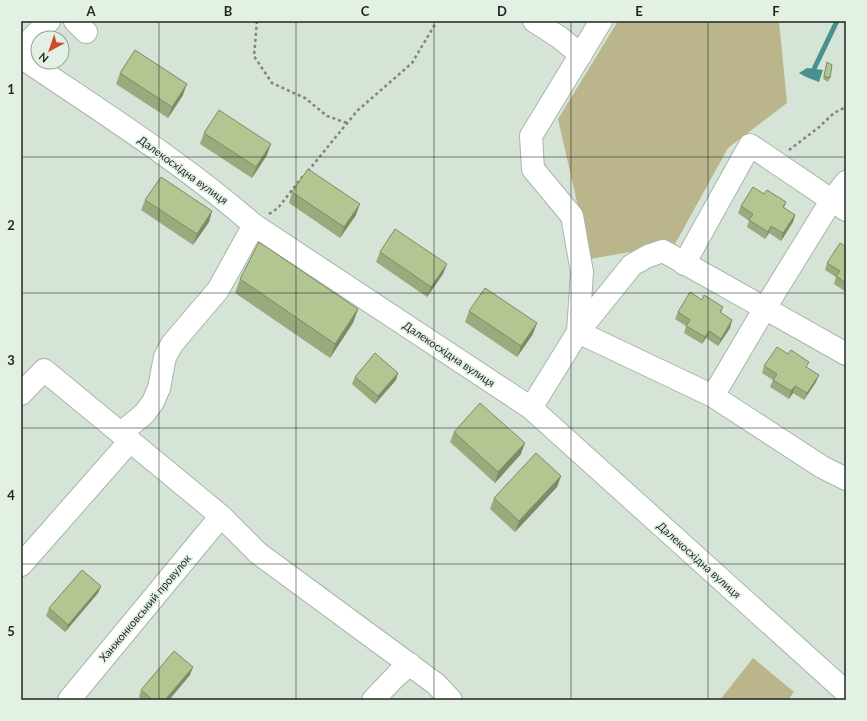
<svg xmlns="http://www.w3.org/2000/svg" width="867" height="721" font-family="Lato,sans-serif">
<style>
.green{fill:#bab58a}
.water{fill:#47918e}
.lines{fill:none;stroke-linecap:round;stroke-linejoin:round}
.stream{stroke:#47918e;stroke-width:5}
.minor-casing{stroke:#a8b6a9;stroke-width:24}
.path{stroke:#7d877e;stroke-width:2.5;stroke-dasharray:3 3;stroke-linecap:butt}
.minor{stroke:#fff;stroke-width:22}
.wall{fill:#9aaa7d}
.shaded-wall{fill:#7d8b66}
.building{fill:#b3c691;stroke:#7d8b66}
.grid{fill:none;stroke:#1f2520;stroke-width:1;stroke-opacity:0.55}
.labels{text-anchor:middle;stroke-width:3.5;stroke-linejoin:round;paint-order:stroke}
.street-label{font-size:11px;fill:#1f2520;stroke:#e2f1e3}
.neatline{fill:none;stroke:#1f2520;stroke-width:1.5}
.grid-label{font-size:13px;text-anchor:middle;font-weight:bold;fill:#1f2520}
</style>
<rect width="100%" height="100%" fill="#d5e4d6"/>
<!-- green -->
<path class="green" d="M618,21H779L787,103L728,148L675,244L590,259L558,119Z
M753,658L794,692L788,700H720Z"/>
<!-- water -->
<path class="water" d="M807,68L823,70L819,82L806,77L799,73Z"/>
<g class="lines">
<!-- stream -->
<path class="stream" d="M814,69L837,21"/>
<defs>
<path id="minor" d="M75,21L86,32
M534,21L559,37L581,55
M21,52L28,42L49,21
M21,57C100,111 182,162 254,225L531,408L846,692
M684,264L750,145L846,210
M846,354L663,251L648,256L632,265L578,332L713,396L822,467L846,479
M21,394L44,370L221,516L258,553L436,684L451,700
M713,396L765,308L831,201L846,182
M531,408L578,332L582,272L572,216L533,169L531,136L601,21
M121,433L144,414L153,402L159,388L165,357L172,344L218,290L254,225
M21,565L130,441
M69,700L221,516
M373,700L397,675L410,664"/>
</defs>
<!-- minor casing -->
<use href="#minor" class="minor-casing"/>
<!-- path -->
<path class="path" d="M257,21L254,56L272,83L305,98L327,116L347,123
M789,150L818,128L834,113L846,107
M308,171L357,111L412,63L437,21
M269,214L278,208L303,176"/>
<!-- minor -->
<use href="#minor" class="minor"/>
</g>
<!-- wall -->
<path class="wall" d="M827,62L830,78L828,82L823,79Z
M120,73L183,95L168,118L116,84Z
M204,133L267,155L252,178L200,144Z
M292,192L356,215L340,238L289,203Z
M764,194L786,202L784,208L795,215L793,222L781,241L769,233L765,239L747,227L749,221L738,213L741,206Z
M145,200L212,211L209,222L193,245L141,210Z
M846,247V292L834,284L836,277L825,270L827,263Z
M380,252L443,274L427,297L376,262Z
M240,279L358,309L353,323L330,358L235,293Z
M702,300L723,307L721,313L732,320L730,328L718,346L706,338L702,344L684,333L686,326L675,319L678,312Z
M469,311L533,334L517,357L465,322Z
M764,366L807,367L816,382L804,400L793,393L789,399L770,387L773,380L762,373Z
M398,373L396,380L375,404L352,384L355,377Z
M454,432L521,454L495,483L450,442Z
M561,476L557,487L515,532L490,509L494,498Z
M101,586L98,593L65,632L46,616L49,608Z
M190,675L169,700H142L139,697L141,690Z"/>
<!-- shaded-wall -->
<path class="shaded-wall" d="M187,84L183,95L168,118L172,107Z
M271,144L267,155L252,178L256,167Z
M360,204L356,215L340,238L344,227Z
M212,211L209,222L193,245L197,234Z
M795,215L793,222L781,241L783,233Z
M771,226L769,233L765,239L768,232Z
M447,264L443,274L427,297L431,287Z
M358,309L353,323L330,358L335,344Z
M732,320L730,328L718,346L721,339Z
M537,323L533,334L517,357L521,346Z
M709,331L706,338L702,344L705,337Z
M398,373L396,380L375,404L378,396Z
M819,375L816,382L804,400L807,393Z
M795,386L793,393L789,399L791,391Z
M525,443L521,454L495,483L498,472Z
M561,476L557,487L515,532L519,521Z
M101,586L98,593L65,632L68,625Z
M193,667L190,675L169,700H165Z"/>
<!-- building -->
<path class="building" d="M135,50L187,84L172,107L120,73Z
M827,62L832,65L830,78L824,76Z
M219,110L271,144L256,167L204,133Z
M308,169L360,204L344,227L292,192Z
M161,177L212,211L197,234L145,200Z
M753,187L764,194L767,190L786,202L783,207L795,215L783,233L771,226L768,232L749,220L753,214L741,206Z
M395,229L447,264L431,287L380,252Z
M259,242L358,309L335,344L240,279Z
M840,243L846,247V283L836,276L840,271L827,263Z
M485,288L537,323L521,346L469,311Z
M690,292L702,300L704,295L723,307L720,312L732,320L721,339L709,331L705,337L686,326L690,320L678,312Z
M777,347L788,354L791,350L809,362L806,367L819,375L807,393L795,386L791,391L773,380L777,374L764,366Z
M375,353L398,373L378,396L355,377Z
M480,403L525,443L498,472L454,432Z
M536,453L561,476L519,521L494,498Z
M82,570L101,586L68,625L49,608Z
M174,651L193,667L165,700H153L141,690Z"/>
<!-- grid -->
<path class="grid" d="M159,21V700M296,21V700M434,21V700M571,21V700M708,21V700M21,157H846M21,293H846M21,428H846M21,564H846"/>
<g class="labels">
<!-- street labels -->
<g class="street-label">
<text transform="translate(183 170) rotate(36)" y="4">Далекосхідна вулиця</text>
<text transform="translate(449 354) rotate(34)" y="4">Далекосхідна вулиця</text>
<text transform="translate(699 560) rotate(42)" y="4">Далекосхідна вулиця</text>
<text transform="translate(145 608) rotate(-50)" y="4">Ханжонковський провулок</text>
</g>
</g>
<!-- border -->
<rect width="867" height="721" fill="none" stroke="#e2f1e3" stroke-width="44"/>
<!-- north arrow -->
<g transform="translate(50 50) rotate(220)"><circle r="19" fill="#e2f1e3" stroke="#949f95"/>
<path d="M0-3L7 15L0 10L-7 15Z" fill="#d34929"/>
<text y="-6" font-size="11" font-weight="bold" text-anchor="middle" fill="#1f2520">N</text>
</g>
<rect x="22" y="22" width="823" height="677" class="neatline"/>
<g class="grid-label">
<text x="91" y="16">A</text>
<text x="228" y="16">B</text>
<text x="365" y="16">C</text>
<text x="502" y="16">D</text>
<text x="639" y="16">E</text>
<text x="776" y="16">F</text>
<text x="11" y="94">1</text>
<text x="11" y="230">2</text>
<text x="11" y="365">3</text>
<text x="11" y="500">4</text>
<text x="11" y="636">5</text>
</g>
</svg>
